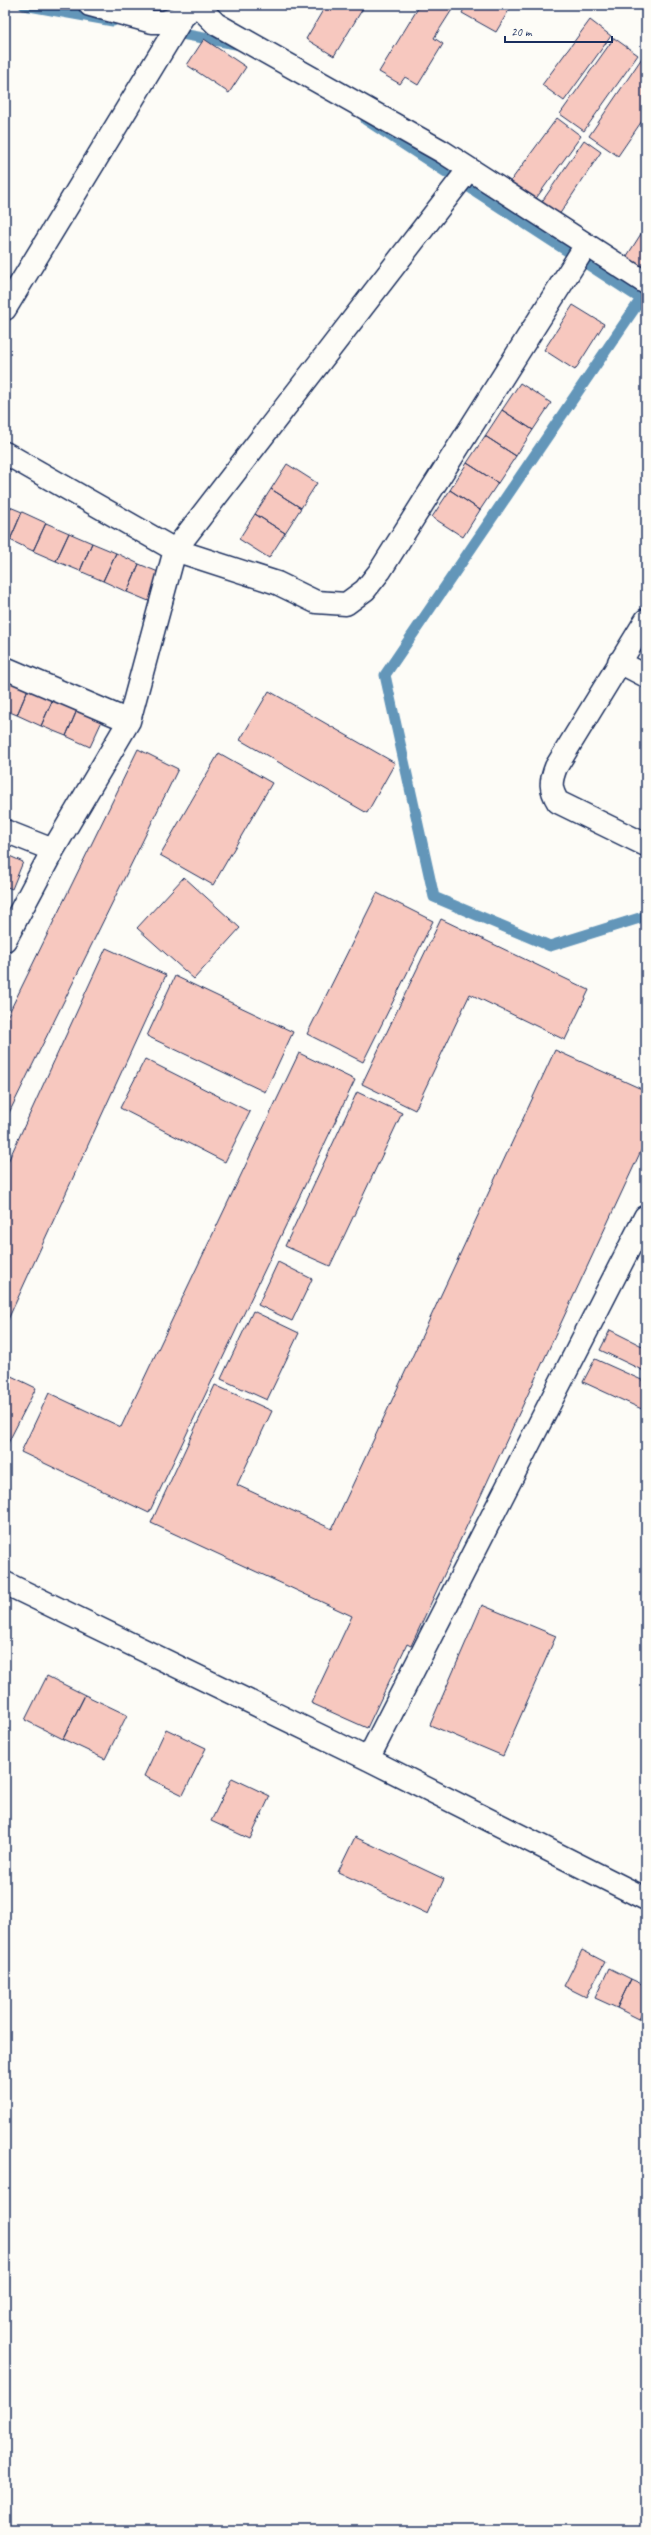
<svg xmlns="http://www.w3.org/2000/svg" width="651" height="2535" font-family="Caveat,sans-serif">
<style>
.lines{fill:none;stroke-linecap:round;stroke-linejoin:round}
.stream{stroke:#6496b9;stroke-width:11}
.building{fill:#f7c8bf;stroke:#1b2f5e}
.minor-casing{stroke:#1b2f5e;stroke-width:25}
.minor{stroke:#fdfcf7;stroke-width:22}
</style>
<rect width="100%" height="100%" fill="#fdfcf7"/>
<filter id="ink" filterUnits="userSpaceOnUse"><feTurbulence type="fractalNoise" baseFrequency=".025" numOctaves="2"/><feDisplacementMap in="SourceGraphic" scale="8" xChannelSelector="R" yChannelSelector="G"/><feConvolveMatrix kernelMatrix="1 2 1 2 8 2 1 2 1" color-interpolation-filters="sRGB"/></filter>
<g filter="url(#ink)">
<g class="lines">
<!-- stream -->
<path class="stream" d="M24,5L113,21
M171,32L241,45
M366,120L641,299L385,675L434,897L550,946L646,916"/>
</g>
<!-- building -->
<path class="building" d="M326,5H365L334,56L306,39Z
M420,5H455L434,38L443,44L418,85L405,77L400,84L379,72Z
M466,5H512L496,32L462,13Z
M590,20L611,36L564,101L542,85Z
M614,38L638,55L584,131L560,114Z
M204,39L246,67L229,93L187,65Z
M646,52V115L618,156L589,136Z
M557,118L581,136L532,204L507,186Z
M584,140L601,152L555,221L537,209Z
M646,226V272L625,259Z
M573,305L604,324L575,370L544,350Z
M520,383L551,403L533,430L502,410Z
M502,410L533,430L516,456L485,436Z
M485,436L516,456L498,483L467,463Z
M467,463L498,483L480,510L450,490Z
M287,464L317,483L301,508L271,489Z
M271,489L301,508L285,533L255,514Z
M450,490L480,510L463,537L432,517Z
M5,505L22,512L10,540L5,538Z
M22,512L46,523L33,551L10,540Z
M255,514L285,533L269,558L239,539Z
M46,523L69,533L56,561L33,551Z
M69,533L92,543L80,571L56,561Z
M92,543L116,553L103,581L80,571Z
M116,553L139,564L127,592L103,581Z
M139,564L163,574L151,602L127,592Z
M5,679L28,689L17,715L5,710Z
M28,689L53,699L41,726L17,715Z
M269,691L395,763L367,813L240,740Z
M53,699L77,710L66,736L41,726Z
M77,710L102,721L90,747L66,736Z
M138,749L178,769L5,1121V1021Z
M219,753L272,783L213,885L160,855Z
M5,854L23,862L12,889L5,886Z
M184,877L240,928L194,979L137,928Z
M377,893L433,921L363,1062L307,1034Z
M441,919L589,990L565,1040L470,994L415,1110L362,1084Z
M106,948L166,975L5,1326V1168Z
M175,976L293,1032L265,1092L147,1036Z
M555,1050L646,1091V1140L411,1646L407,1644L367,1728L311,1703L352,1616L151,1523L215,1385L272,1411L237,1485L332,1529Z
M299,1053L355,1080L149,1513L21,1452L49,1393L121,1427Z
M145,1059L250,1112L225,1162L120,1108Z
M357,1092L402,1113L330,1266L285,1246Z
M278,1262L312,1279L292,1321L258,1305Z
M253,1311L299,1333L267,1400L221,1379Z
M610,1330L646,1348V1372L600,1350Z
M595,1359L646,1382V1411L583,1382Z
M5,1373L36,1388L7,1445L5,1444Z
M482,1605L556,1636L503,1756L430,1725Z
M47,1676L85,1695L63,1739L25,1720Z
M85,1695L127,1715L105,1759L63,1739Z
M166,1729L206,1748L183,1795L144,1776Z
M232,1778L270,1796L250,1839L211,1821Z
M355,1837L444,1879L428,1914L338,1872Z
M582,1950L605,1962L586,1997L564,1986Z
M609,1968L631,1979L617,2008L595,1998Z
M631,1979L646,1986V2004L639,2019L617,2008Z
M646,2004V2022L639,2019Z"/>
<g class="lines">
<defs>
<path id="minor" d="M90,5L152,22H164L186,14
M200,5L201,9L216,24L443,152L646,283
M5,309L190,5
M5,453L175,550L277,583L316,602L346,604L365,590L380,571L586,245
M646,620L556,767C550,782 550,789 558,802L646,845
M619,662L646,676
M5,668L129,721
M5,831L53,850
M5,940L53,850L129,721L175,550L469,169
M5,1583L368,1759L646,1899
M368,1759L645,1217"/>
</defs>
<!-- minor casing -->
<use href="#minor" class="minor-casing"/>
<!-- minor -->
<use href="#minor" class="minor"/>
</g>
</g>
<!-- margin -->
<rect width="651" height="2535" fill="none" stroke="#fdfcf7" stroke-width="20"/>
<rect x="10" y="10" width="631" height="2515" fill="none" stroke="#1b2f5e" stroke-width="1.5" filter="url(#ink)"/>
<!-- scale -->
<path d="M505 36v6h107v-6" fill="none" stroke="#1b2f5e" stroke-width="2"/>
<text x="511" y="36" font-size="12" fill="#1b2f5e" stroke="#fdfcf7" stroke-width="3" paint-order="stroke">20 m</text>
</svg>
